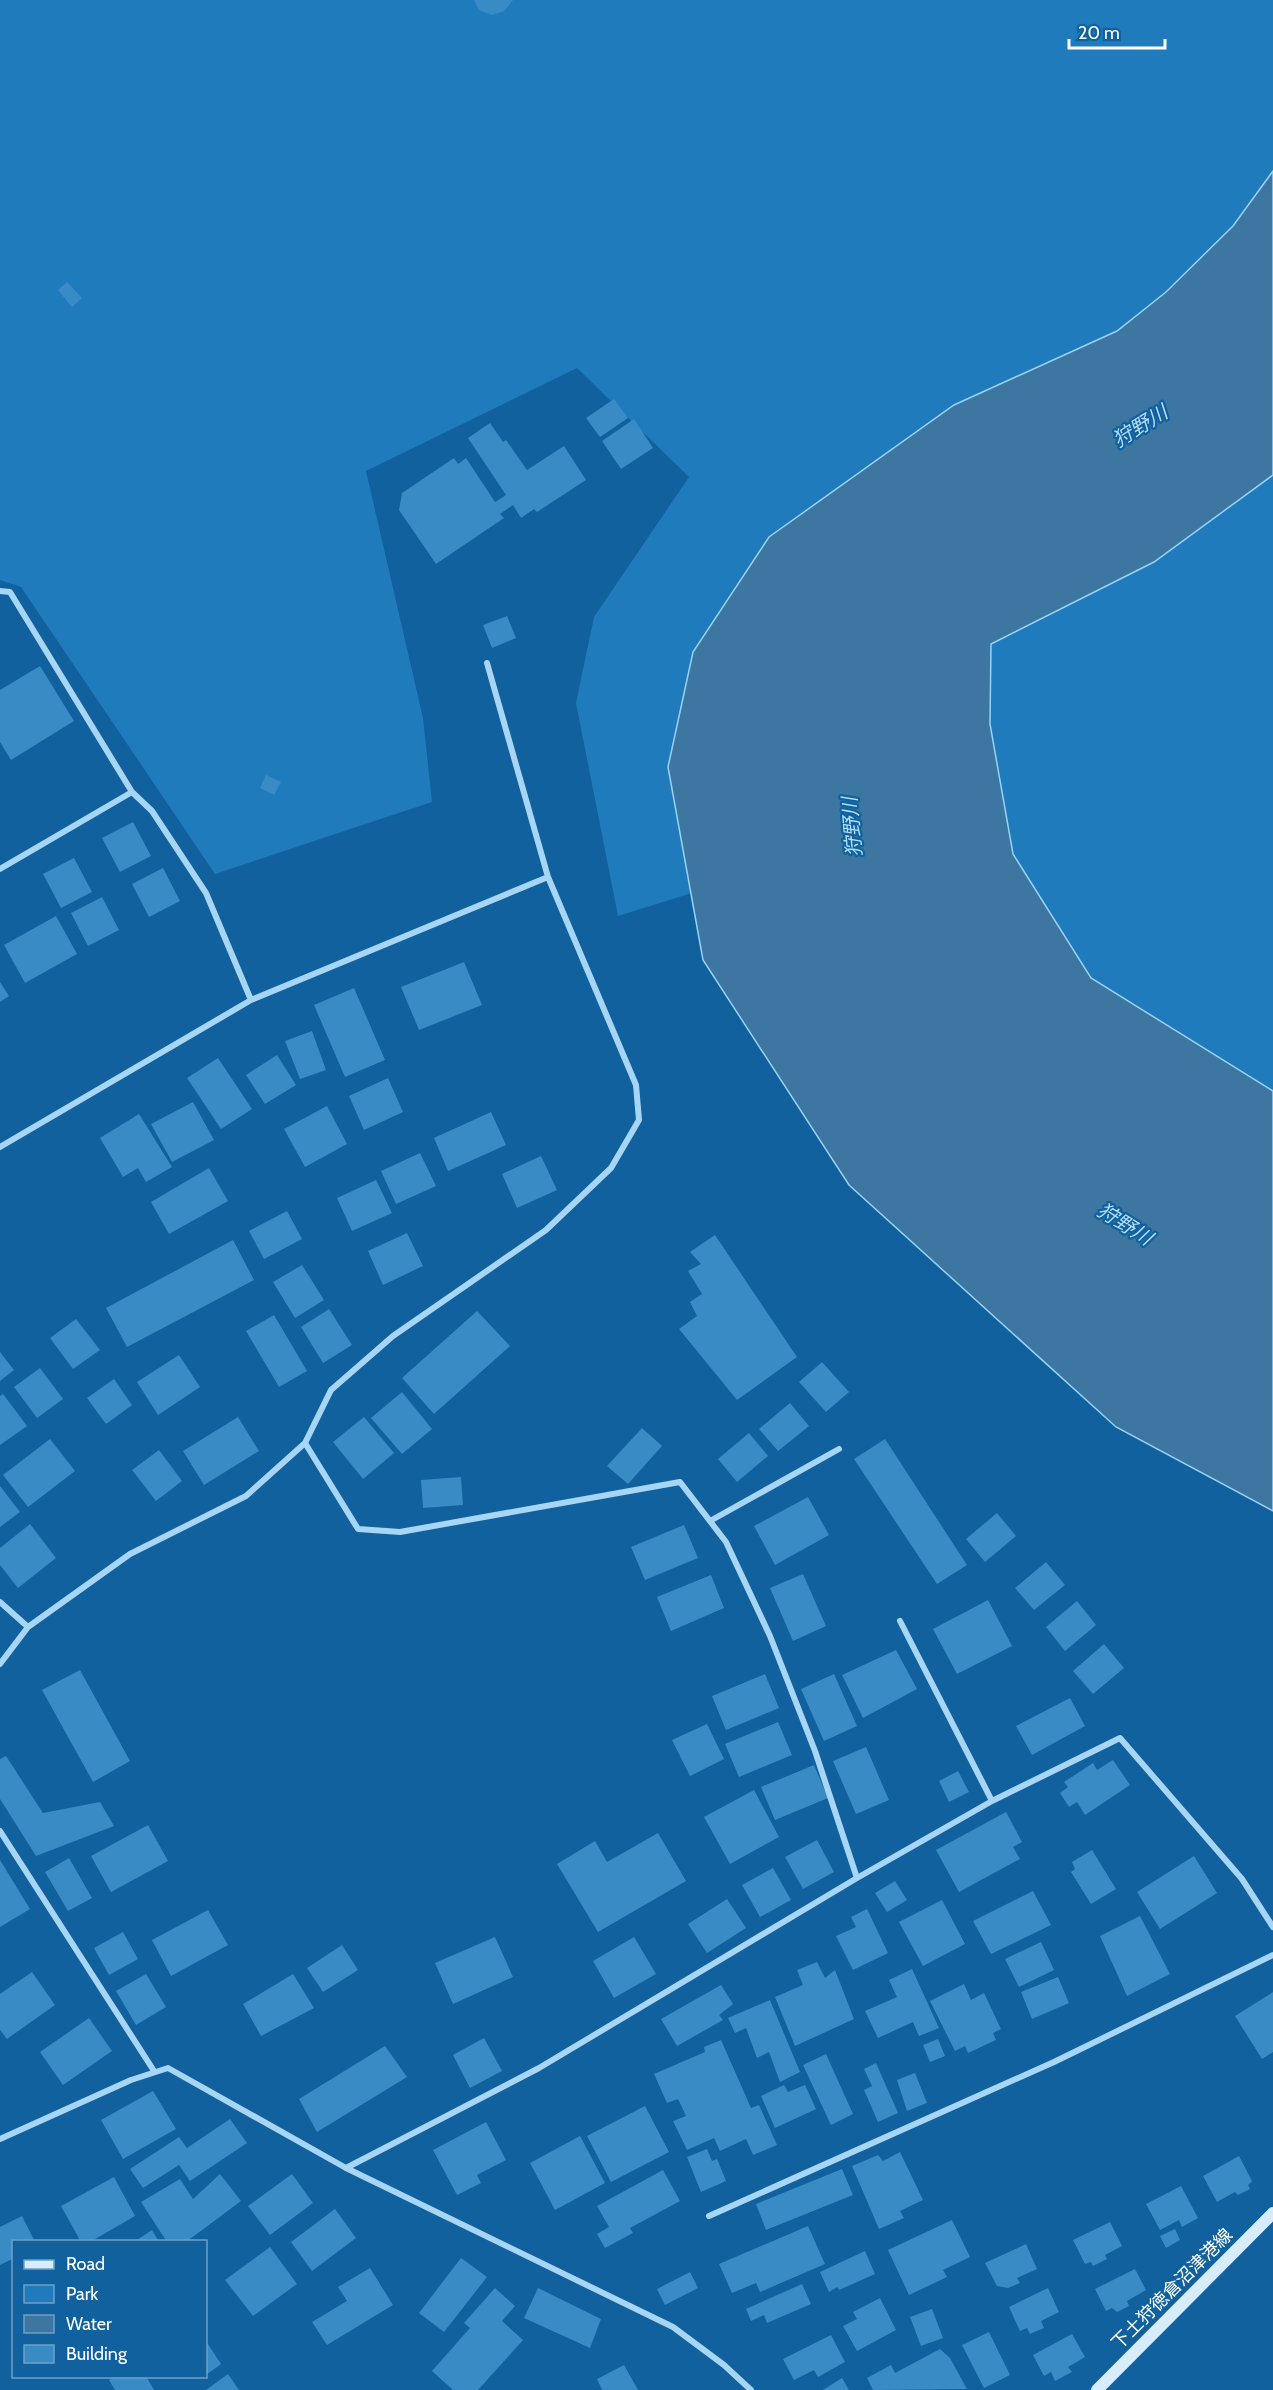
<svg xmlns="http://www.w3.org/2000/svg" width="1273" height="2390" font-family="Cabin,'Noto Sans JP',sans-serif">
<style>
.green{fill:#1f7bbc}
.water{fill:#3d76a1;stroke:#98d2f8;stroke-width:1.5}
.building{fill:#398bc6}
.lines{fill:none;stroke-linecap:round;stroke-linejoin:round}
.minor{stroke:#a6d5f5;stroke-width:6}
.secondary{stroke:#d7edfe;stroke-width:12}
.labels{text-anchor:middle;stroke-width:4.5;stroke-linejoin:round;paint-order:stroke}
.street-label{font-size:18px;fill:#fff;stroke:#10619e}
.water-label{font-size:20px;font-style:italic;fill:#b3defb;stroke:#10619e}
</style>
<rect width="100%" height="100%" fill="#10619e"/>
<!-- green -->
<path class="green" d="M0,0H1273V171L1233,226L1166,292L1117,331L954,405L668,767L692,893L618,916L576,703L594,617L689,477L577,368L366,471L423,718L432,802L215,874L21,587L0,580Z
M1273,475V1091L1091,978L1013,854L990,724L991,644L1154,562Z"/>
<!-- water -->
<path class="water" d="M1273,171V475L1154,562L991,644L990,724L1013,854L1091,978L1273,1091V1511L1116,1427L849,1185L703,960L668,767L693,652L769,537L954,405L1117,331L1166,292L1233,226Z"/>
<!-- building -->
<path class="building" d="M474,0H513L504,11L492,15L479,10Z
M67,282L82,298L72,307L58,290Z
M614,399L628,418L600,437L586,418Z
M634,419L653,448L621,469L602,441Z
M490,423L503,442L506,440L527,470L564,446L586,480L537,512L534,509L521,518L513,505L500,514L504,518L436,564L399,510L402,493L454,458L458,464L466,458L495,502L506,495L468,438Z
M507,616L516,638L492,648L483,625Z
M40,666L74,721L11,760L0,742V690Z
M266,775L281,782L274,795L260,788Z
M133,822L151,856L120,872L102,838Z
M74,858L92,892L61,908L43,874Z
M163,868L180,901L149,917L132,884Z
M102,897L119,930L88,946L71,913Z
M56,916L77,954L25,983L4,945Z
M464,962L482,1005L419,1030L401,987Z
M0,982L9,996L0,1002Z
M354,988L385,1060L345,1077L314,1005Z
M312,1031L326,1070L300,1079L285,1041Z
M277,1055L296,1085L265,1104L246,1075Z
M218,1058L252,1109L221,1129L187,1078Z
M388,1078L403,1112L364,1130L349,1096Z
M193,1102L214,1140L172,1162L151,1124Z
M327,1106L347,1144L305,1167L284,1129Z
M491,1112L506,1145L448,1171L434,1138Z
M139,1114L172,1167L146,1182L138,1168L123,1177L100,1138Z
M420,1153L436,1186L396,1204L381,1171Z
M541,1156L557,1190L517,1208L502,1174Z
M209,1168L228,1201L169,1234L151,1202Z
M376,1180L392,1213L352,1231L337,1198Z
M287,1211L302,1239L264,1259L249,1231Z
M407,1233L423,1266L383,1285L368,1251Z
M715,1235L797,1357L737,1400L679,1329L697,1316L690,1302L702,1294L688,1271L701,1264L690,1252Z
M233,1240L254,1280L127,1347L106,1308Z
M302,1265L324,1300L295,1318L273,1282Z
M329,1309L352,1345L323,1363L301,1327Z
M477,1311L510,1346L434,1414L402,1378Z
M274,1315L307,1371L279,1387L246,1331Z
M76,1319L100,1350L73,1369L50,1338Z
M0,1352L14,1370L0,1381Z
M179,1355L200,1387L158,1415L137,1382Z
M822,1362L849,1392L826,1412L799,1382Z
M40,1368L63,1399L37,1418L14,1387Z
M114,1379L132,1405L106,1424L87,1398Z
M402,1392L432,1429L402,1454L371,1418Z
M3,1394L27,1426L0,1445V1396Z
M790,1403L809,1426L778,1451L759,1429Z
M238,1417L259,1451L204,1485L183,1451Z
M364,1417L394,1453L363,1479L333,1442Z
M642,1428L662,1446L628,1484L607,1466Z
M749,1433L768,1456L737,1482L718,1459Z
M50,1439L75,1471L28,1507L3,1475Z
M885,1439L967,1565L937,1584L854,1459Z
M159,1450L182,1481L156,1501L132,1470Z
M461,1477L463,1505L423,1508L421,1480Z
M0,1486L20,1512L0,1527Z
M808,1497L829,1535L775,1565L754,1526Z
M997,1513L1016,1536L985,1562L966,1539Z
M30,1524L56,1558L18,1588L0,1565V1548Z
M684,1525L698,1558L645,1580L631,1547Z
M1046,1562L1065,1585L1034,1610L1015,1588Z
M803,1574L826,1626L793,1641L770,1588Z
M711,1575L724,1608L671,1631L657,1597Z
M988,1600L1012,1646L957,1674L933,1629Z
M1077,1601L1096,1625L1065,1651L1046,1627Z
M1104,1644L1124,1668L1093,1694L1073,1671Z
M896,1650L917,1689L863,1718L842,1675Z
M80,1670L130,1761L93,1782L42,1690Z
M765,1674L779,1708L726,1730L712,1696Z
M834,1674L857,1726L824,1741L801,1689Z
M1070,1698L1085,1726L1032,1755L1016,1726Z
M778,1722L792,1755L739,1777L725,1744Z
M707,1724L724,1759L690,1776L672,1740Z
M866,1747L889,1800L856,1814L833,1761Z
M6,1756L43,1813L100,1802L114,1826L36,1856L0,1799V1759Z
M1113,1760L1130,1785L1085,1815L1077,1802L1069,1807L1060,1793L1068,1787L1064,1782L1093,1763L1097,1770Z
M814,1765L828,1798L775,1820L761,1787Z
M958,1771L969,1792L949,1802L939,1781Z
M754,1790L779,1837L730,1864L704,1817Z
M1006,1812L1022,1842L1013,1847L1020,1859L959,1892L936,1850Z
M148,1825L168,1861L111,1892L91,1856Z
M658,1833L686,1881L598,1932L557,1864L595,1841L607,1862Z
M817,1840L834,1872L803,1889L785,1857Z
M1092,1850L1116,1889L1091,1904L1071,1872L1075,1869L1072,1862Z
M1194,1856L1217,1893L1160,1929L1137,1892Z
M69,1858L92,1898L68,1911L45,1872Z
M0,1860L30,1909L0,1927Z
M773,1868L791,1900L760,1917L742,1885Z
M895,1881L907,1900L887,1912L875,1893Z
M1033,1891L1051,1925L991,1954L973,1921Z
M727,1899L746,1928L707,1953L688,1924Z
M942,1900L965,1944L923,1966L899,1922Z
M867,1909L888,1953L853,1970L836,1936L856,1927L851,1917Z
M208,1910L228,1945L171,1976L152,1940Z
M1140,1916L1170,1974L1127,1996L1100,1936Z
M123,1932L138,1959L109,1975L94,1948Z
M495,1937L513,1977L453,2004L435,1963Z
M634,1937L656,1974L614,1998L593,1961Z
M1041,1942L1054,1970L1019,1987L1005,1959Z
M342,1945L358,1970L323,1992L307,1968Z
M817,1962L825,1978L835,1970L854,2019L795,2046L775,1997L803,1985L797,1970Z
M912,1969L939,2028L919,2036L913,2022L878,2038L865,2011L897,1997L889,1980Z
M32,1972L55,2005L7,2039L0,2030V1994Z
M146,1974L166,2007L136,2025L116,1991Z
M293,1974L314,2008L261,2036L243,2004Z
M1058,1977L1069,2003L1032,2019L1021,1992Z
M964,1984L971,2000L984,1993L1001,2029L993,2033L996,2040L968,2053L965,2046L955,2051L930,2001Z
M721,1985L733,2004L719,2015L723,2020L677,2046L661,2019Z
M1273,1992V2052L1262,2059L1235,2016Z
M770,2000L800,2072L780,2082L769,2052L757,2058L746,2028L735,2033L728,2018Z
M89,2018L112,2051L63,2085L40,2052Z
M484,2038L502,2071L470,2088L453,2055Z
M938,2039L945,2056L930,2062L923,2045Z
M721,2040L751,2108L759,2105L777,2145L753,2155L746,2139L720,2151L714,2138L687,2150L673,2121L686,2116L678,2099L667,2103L654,2074L705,2052L704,2047Z
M385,2046L407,2077L317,2132L299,2099Z
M826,2054L853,2114L831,2125L803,2065Z
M876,2063L898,2113L878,2122L864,2090L872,2086L864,2069Z
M915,2073L927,2103L907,2111L897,2080Z
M784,2085L788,2092L805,2085L816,2109L775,2128L761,2096Z
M153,2091L176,2129L123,2159L101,2120Z
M645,2106L669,2152L611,2182L587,2136Z
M230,2119L247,2143L190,2181L179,2165L143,2188L130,2169L179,2137L187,2148Z
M486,2122L506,2160L477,2175L481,2183L457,2195L433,2150Z
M580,2136L605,2183L555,2210L530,2163Z
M707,2149L712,2161L717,2159L726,2181L701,2192L687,2157Z
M900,2152L923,2200L900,2211L904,2218L879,2229L852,2166L878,2155L883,2161Z
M1239,2156L1252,2181L1248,2185L1250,2189L1238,2195L1235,2192L1217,2202L1203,2176Z
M842,2169L853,2195L766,2230L756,2204Z
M663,2170L680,2201L630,2228L633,2233L605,2248L597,2234L609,2227L597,2206Z
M220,2174L241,2201L186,2242H167L141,2202L180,2179L193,2199Z
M292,2174L313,2203L270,2235L248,2206Z
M114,2177L135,2216L90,2242H81L61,2206Z
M1181,2186L1198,2218L1182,2227L1179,2220L1160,2230L1146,2204Z
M335,2209L356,2238L312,2271L291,2242Z
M22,2216L35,2242H14V2258L0,2265V2227Z
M952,2220L970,2257L943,2270L947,2277L909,2295L888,2250Z
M1110,2222L1122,2246L1105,2255L1107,2259L1093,2266L1091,2262L1085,2264L1073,2240Z
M808,2226L825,2264L760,2292L756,2283L732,2293L719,2264Z
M1175,2229L1180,2240L1166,2248L1160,2236Z
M152,2230L159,2242H134Z
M1026,2244L1037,2269L1017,2278L1020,2283L1008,2288L997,2286L985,2263Z
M270,2247L297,2284L253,2316L225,2280Z
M865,2251L875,2274L839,2290L837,2287L829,2292L820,2272Z
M461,2258L487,2277L444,2332L419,2313Z
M370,2268L393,2305L327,2345L312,2322L347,2301L338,2287Z
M1135,2269L1146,2290L1127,2301L1129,2306L1117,2312L1112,2308L1106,2311L1095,2289Z
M690,2272L698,2288L665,2305L657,2289Z
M802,2284L811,2304L767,2323L764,2315L751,2321L746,2309Z
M495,2288L515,2306L502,2321L523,2340L478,2390H453L432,2371L470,2328L464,2323Z
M538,2288L601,2319L590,2348L524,2318Z
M1048,2288L1059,2312L1041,2321L1044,2328L1030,2334L1027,2328L1020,2331L1009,2307Z
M880,2298L896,2330L857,2351L843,2326L857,2319L853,2312Z
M932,2309L943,2338L921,2346L910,2317Z
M989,2332L1010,2375L984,2388L962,2345Z
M1072,2334L1085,2357L1068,2367L1072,2372L1055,2381L1051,2372L1044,2376L1033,2355Z
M831,2335L845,2362L818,2377L814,2370L794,2380L783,2359Z
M206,2341L221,2364L206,2375Z
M940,2349L950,2358L967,2389L873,2390L867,2378L891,2365L895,2373Z
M624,2365L638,2390H602L597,2379Z
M228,2374L239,2390H206Z
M115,2376H146L154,2390H115L109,2380Z
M842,2378L849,2390H823Z"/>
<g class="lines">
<!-- minor -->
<path class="minor" d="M0,591L10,592L132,792L152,811L206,893L251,1000
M0,869L132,792
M0,1147L251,1000L548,877
M305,1443L358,1529L400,1532L680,1482L726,1542L770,1636L815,1751L857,1878
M710,1521L839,1449
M0,1602L28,1627
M900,1621L992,1801
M0,1664L28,1627L130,1554L246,1496L305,1443L331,1390L393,1336L546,1230L611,1168L639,1120L636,1085L548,877L487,663
M0,1831L154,2071
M0,2139L131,2080L168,2068L346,2168L673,2327L724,2365L751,2390
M346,2168L539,2068L857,1878L992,1801L1120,1738L1242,1879L1273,1927
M709,2216L1054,2062L1273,1955"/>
<!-- secondary -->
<path class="secondary" d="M1097,2390L1273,2213"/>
</g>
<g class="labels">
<!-- street labels -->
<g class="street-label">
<text transform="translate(1172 2289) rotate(-45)" y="6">下土狩徳倉沼津港線</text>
</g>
<!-- water labels -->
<g class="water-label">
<text transform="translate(1140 426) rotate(-32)" y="7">狩野川</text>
<text transform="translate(852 827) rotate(-95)" y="7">狩野川</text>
<text transform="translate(1125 1224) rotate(32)" y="7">狩野川</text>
</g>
</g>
<!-- legend -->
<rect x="12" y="2240" width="195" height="138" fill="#10619e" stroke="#70a0c5" stroke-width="1.5"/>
<rect x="24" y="2260" width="30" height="9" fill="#d7edfe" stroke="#70a0c5" stroke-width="1.5"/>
<text x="66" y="2270" font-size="18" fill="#ffffff">Road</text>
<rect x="24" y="2285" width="30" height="18" fill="#1f7bbc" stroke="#70a0c5" stroke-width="1.5"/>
<text x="66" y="2300" font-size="18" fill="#ffffff">Park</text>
<rect x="24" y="2315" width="30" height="18" fill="#3d76a1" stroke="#70a0c5" stroke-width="1.5"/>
<text x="66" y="2330" font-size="18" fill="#ffffff">Water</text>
<rect x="24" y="2345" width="30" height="18" fill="#398bc6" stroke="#70a0c5" stroke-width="1.5"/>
<text x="66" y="2360" font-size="18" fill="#ffffff">Building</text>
<!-- scale -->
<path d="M1069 39v9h96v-9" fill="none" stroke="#ffffff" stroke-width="3"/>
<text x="1078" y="39" font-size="18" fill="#ffffff" stroke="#10619e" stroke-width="4.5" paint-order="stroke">20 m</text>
</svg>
